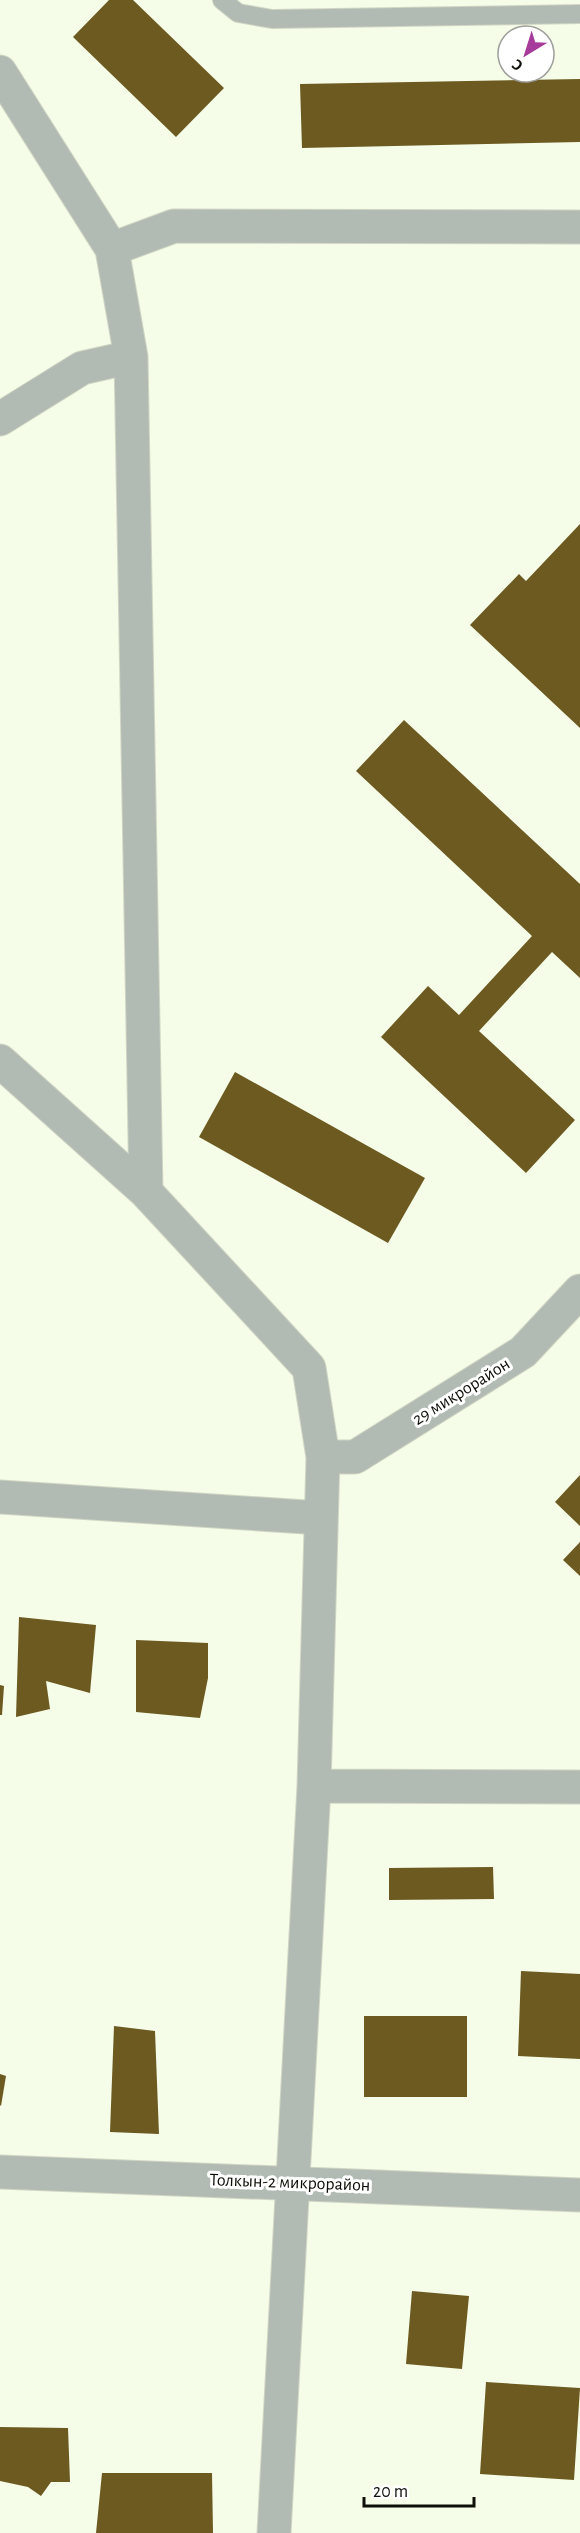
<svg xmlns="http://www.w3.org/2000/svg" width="580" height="2533" font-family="'Alegreya Sans',sans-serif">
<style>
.building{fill:#6c5a21}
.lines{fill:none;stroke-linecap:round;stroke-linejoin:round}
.service-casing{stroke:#d0d6c3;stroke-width:20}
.minor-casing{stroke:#d0d6c3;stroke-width:35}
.service{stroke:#b2bab4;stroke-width:18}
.minor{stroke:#b2bab4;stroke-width:33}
.labels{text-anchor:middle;stroke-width:6;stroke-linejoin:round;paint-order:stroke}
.street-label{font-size:18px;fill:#0d0f08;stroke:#fff}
</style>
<rect width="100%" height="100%" fill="#f5fce7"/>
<!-- building -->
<path class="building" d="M109,0H133L224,88L176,137L73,37Z
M580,79V142L302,148L300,84Z
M580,524V728L470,625L519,574L526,581Z
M404,720L580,884V978L552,952L479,1031L575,1120L526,1173L381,1037L428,986L459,1015L532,936L356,771Z
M235,1072L425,1178L388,1243L199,1137Z
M580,1475V1526L555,1502Z
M580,1542V1576L563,1560Z
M19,1617L96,1625L90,1693L46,1681L50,1709L16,1717Z
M136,1640L208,1643V1678L200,1718L136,1712Z
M0,1685L4,1686L2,1715H0Z
M493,1867L494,1899L389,1900V1868Z
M521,1971L580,1974V2059L518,2056Z
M364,2016H467V2097H364Z
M114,2026L155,2031L159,2134L110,2132Z
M0,2074L6,2076L1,2106L0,2105Z
M412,2291L469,2296L462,2369L406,2364Z
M486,2382L580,2388L574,2480L480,2474Z
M0,2427L68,2428L70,2482H51L41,2496L28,2487L0,2481Z
M102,2473H212L213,2533H96Z"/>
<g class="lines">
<defs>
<path id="service" d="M222,0L238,13L272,19L580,14"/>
<path id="minor" d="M0,72L112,249L131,357L146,1192L309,1368L323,1457L314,1786L274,2533
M112,249L174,226L580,227
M0,419L82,368L131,357
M0,1061L146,1192
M323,1457H355L523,1352L580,1291
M0,1497L321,1518
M314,1786L580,1787
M0,2172L580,2195"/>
</defs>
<!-- service casing -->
<use href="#service" class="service-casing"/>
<!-- minor casing -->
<use href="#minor" class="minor-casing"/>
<!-- service -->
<use href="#service" class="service"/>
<!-- minor -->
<use href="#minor" class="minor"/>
</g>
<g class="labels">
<!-- street labels -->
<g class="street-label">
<text transform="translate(461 1391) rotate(-32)" y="6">29 микрорайон</text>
<text transform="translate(290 2182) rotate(2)" y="6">Толкын-2 микрорайон</text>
</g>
</g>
<!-- north arrow -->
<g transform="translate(526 54) rotate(218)"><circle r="28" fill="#ffffff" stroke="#9e9f9c" stroke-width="1.5"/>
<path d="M0-4.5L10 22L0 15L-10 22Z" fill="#a63b9b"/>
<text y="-9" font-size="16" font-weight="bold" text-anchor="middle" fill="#0d0f08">С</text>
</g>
<!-- scale -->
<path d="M364 2497v9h110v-9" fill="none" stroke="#0d0f08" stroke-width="3"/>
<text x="373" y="2497" font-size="18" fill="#0d0f08" stroke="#ffffff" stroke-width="4.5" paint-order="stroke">20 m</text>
</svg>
